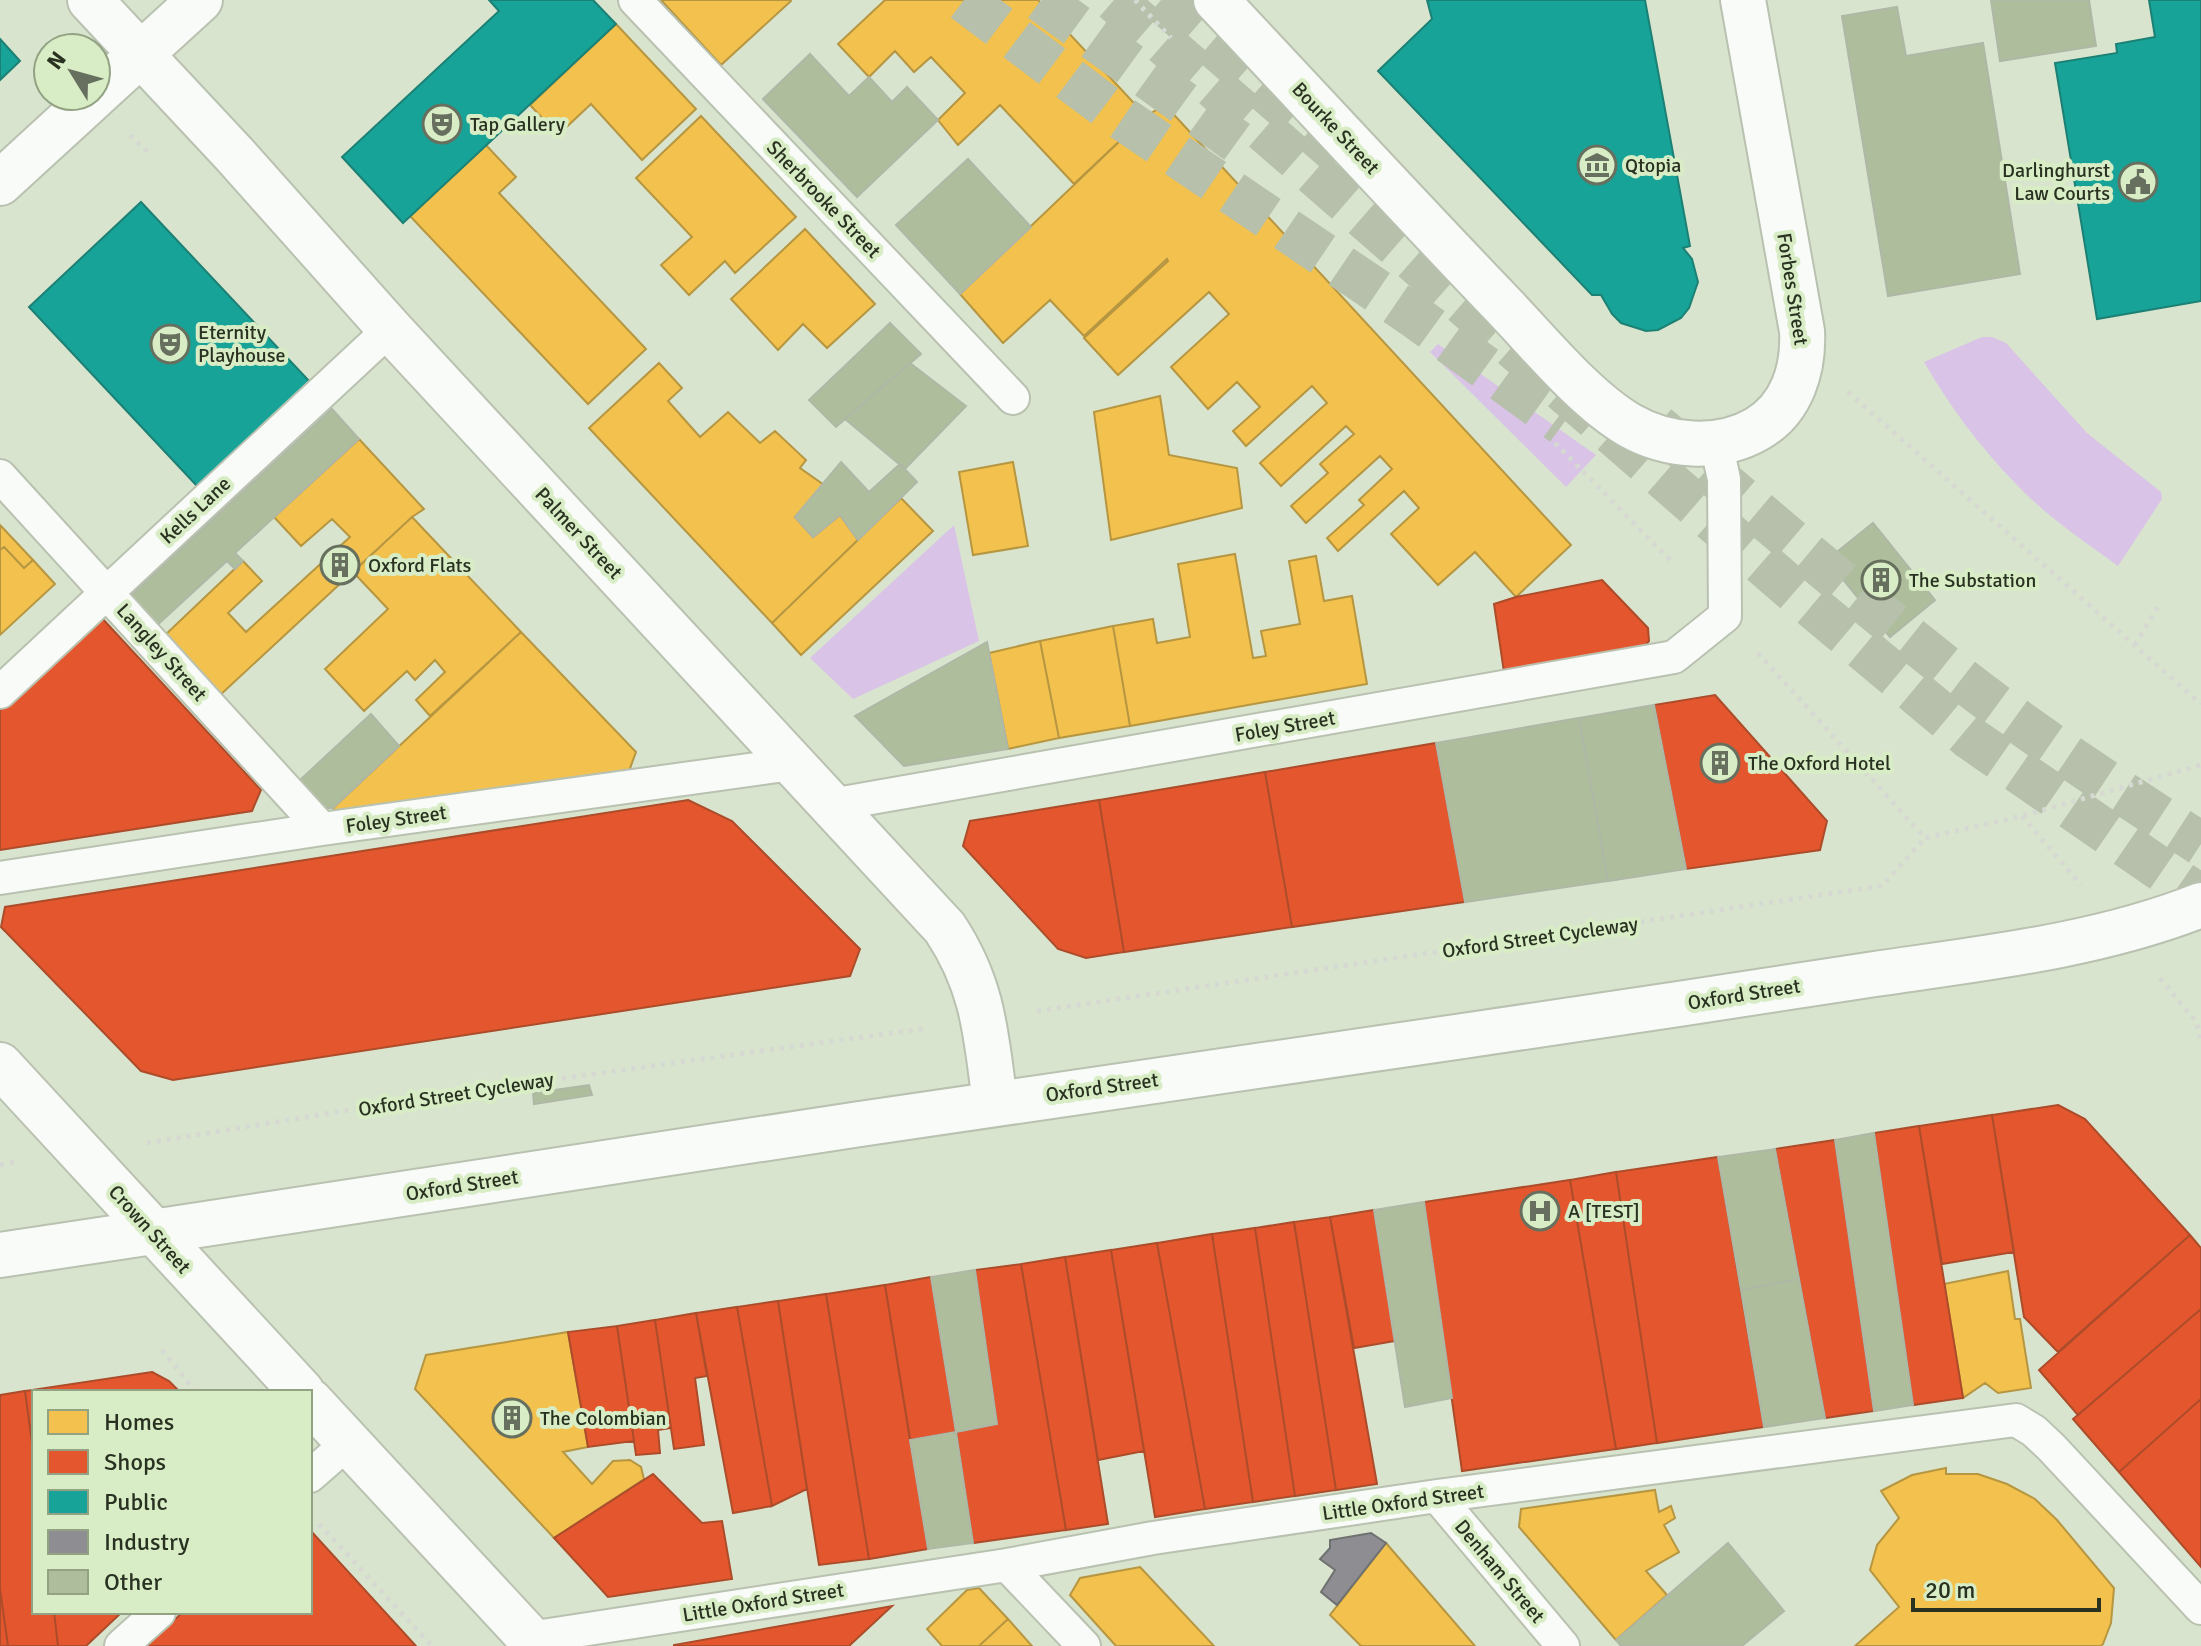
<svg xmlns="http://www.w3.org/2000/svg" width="2201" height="1646" font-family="Signika,sans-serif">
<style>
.green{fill:#d9c3e7}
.homes{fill:#f2c14e;stroke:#b69640;stroke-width:2}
.shops{fill:#e4572e;stroke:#ac4c2a;stroke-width:2}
.public{fill:#17a398;stroke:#1c8174;stroke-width:2}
.industry{fill:#8d8d92;stroke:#6f7170;stroke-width:2}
.building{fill:#aebe9c;stroke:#afb7a6;stroke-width:2}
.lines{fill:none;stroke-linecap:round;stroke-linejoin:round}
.motorway-tunnel{stroke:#b6c0ab;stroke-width:44;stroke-dasharray:44 22;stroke-linecap:butt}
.service-casing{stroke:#b9c1b0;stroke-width:36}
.minor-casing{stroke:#b9c1b0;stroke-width:48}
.tertiary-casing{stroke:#b9c1b0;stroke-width:48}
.secondary-casing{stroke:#b9c1b0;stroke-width:48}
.primary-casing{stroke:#b9c1b0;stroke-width:48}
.path{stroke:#d6d9d2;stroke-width:5;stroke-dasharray:4 6;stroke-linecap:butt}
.service{stroke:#f9fbf8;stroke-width:32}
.minor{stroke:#f9fbf8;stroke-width:44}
.tertiary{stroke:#f9fbf8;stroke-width:44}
.secondary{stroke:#f9fbf8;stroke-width:44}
.primary{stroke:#f9fbf8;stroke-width:44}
.labels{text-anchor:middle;stroke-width:8;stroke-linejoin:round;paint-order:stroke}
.poi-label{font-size:20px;fill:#293121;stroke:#d8edc5;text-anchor:start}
.street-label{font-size:20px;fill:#293121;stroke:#d8edc5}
</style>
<rect width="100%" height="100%" fill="#d9e4ce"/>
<!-- green -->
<path class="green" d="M1982,337H1992L2006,343L2087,433L2161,492L2162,499L2118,566C2084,541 2046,516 2017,485C1980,447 1950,407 1924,362Z
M1438,344L1596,455L1566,487L1430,352Z
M954,525L979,641L853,699L810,658Z"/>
<!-- homes -->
<path class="homes" d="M661,0H790L791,1L721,65Z
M885,0H1038L1146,116L1074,184L1000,105L958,145L938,120L965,93L931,57L914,72L895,51L869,77L838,44Z
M616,24L696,109L642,160L591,104L558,135L530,105Z
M1165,105L1571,545L1516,597L1475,552L1438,585L1391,534L1419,508L1404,491L1338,551L1327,538L1364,505L1359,500L1392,469L1380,456L1306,523L1291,506L1328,473L1320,464L1354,434L1346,426L1281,486L1260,463L1327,403L1312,386L1246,446L1233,431L1260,407L1237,382L1208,409L1171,367L1229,314L1209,292L1118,375L1084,338L1168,261L1167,259L1084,336L1050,300L1003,343L960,294L1146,116Z
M701,116L796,217L735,273L725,261L689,295L661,265L692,237L636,178Z
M485,144L516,177L499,193L646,349L588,404L410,216Z
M805,229L875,304L827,348L803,324L778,350L731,299Z
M659,363L682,388L668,401L700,437L728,412L760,443L775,431L806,460L800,468L824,485L795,517L813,537L840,515L858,540L772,623L589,428Z
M1160,396L1169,455L1237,468L1242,508L1111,540L1094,412Z
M359,439L424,509L412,517L218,697L164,636L243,561L262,581L228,613L246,632L350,537L332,519L301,546L274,517Z
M1013,462L1028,546L973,555L959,472Z
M901,498L933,531L801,655L772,623Z
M412,517L521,632L430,716L416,700L445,672L435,660L415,680L407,671L364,711L325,669L388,609L353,572Z
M0,525L33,560L24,568L4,547L0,550Z
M4,547L24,568L33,560L55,584L0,635V550Z
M1235,554L1253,658L1266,656L1261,631L1300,624L1289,561L1316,556L1324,601L1352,596L1367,684L1130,726L1113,626L1153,619L1157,643L1190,637L1178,564Z
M1113,626L1130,726L1059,738L1040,641Z
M521,632L636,752L629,771L337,814L333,808Z
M1040,641L1059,738L1008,749L989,653Z
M2008,1271L2015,1319H2020L2031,1388L1998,1393L1985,1383L1963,1398L1944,1284Z
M568,1332L588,1447L563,1452L592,1484L613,1461L630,1460L641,1467L644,1479L554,1538L415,1389L426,1355Z
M1946,1468V1474H1978L2007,1484L2035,1499L2057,1520L2114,1588L2111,1623L2103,1644L2101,1646H1855L1899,1607L1870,1570L1877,1545L1899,1518L1881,1491L1912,1475Z
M1655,1490L1659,1512L1671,1506L1675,1518L1664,1525L1679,1552L1646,1571L1667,1595L1616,1640L1519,1527L1521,1509Z
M1386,1543L1475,1646H1361L1330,1615Z
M1140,1567L1214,1646H1116L1070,1595L1080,1578Z
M979,1588L1008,1619L979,1646H942L927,1629L967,1590Z
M1008,1619L1032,1646H979Z"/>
<!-- shops -->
<path class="shops" d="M1602,580L1648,628L1649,641L1644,647L1504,672L1494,604L1516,597Z
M100,616L261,790L252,811L0,850V708Z
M1715,695L1827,821L1820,850L1686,869L1654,705Z
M1436,743L1465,902L1292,927L1265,772Z
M1265,772L1292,927L1124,952L1099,800Z
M688,800L732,821L860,949L850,976L173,1080L141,1071L1,927L5,907Z
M1099,800L1124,952L1086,958L1058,949L963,846L970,821Z
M2058,1105L2085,1119L2190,1235L2058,1352L2024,1317L1992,1115Z
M1992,1115L2014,1252L1942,1264L1919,1126Z
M1919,1126L1963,1398L1913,1405L1874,1133Z
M1835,1140L1874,1411L1825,1418L1775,1149Z
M1718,1157L1764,1427L1657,1443L1616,1172Z
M1616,1172L1657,1443L1616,1449L1570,1180Z
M1570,1180L1616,1449L1462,1471L1424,1202Z
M1374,1210L1395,1341L1354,1348L1330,1217Z
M1330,1217L1377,1484L1336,1490L1294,1222Z
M1294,1222L1336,1490L1295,1496L1255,1228Z
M1255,1228L1295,1496L1253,1502L1212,1234Z
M1212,1234L1253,1502L1205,1509L1157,1243Z
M2190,1235L2201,1248V1309L2078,1415L2039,1370Z
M1157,1243L1205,1509L1155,1517L1111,1250Z
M1111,1250L1144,1451L1098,1460L1065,1257Z
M1065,1257L1108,1524L1066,1530L1021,1264Z
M1021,1264L1066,1530L973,1543L956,1432L997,1424L975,1270Z
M931,1277L956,1432L910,1440L885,1285Z
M885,1285L928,1549L869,1559L826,1294Z
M826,1294L869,1559L819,1565L778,1301Z
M778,1301L807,1489L772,1506L737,1307Z
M737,1307L772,1506L733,1513L696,1313Z
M2201,1309V1399L2119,1472L2073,1419Z
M696,1313L707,1376L695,1378L704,1445L674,1449L655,1320Z
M655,1320L671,1428L658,1430L660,1453L636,1455L617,1326Z
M617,1326L634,1441L588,1447L568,1332Z
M152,1372L169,1381L180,1392H34V1458L25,1391Z
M25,1391L34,1458V1612H54L58,1646H8L0,1589V1395Z
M2201,1399V1567L2119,1472Z
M653,1474L702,1523L722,1521L732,1579L608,1597L554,1538Z
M310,1530L416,1646H146L183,1612H310Z
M0,1589L8,1646H0Z
M892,1606L849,1646H674V1645Z
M54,1612H122L86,1646H58Z"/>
<!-- public -->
<path class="public" d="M489,0H593L616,24L403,223L342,157L499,11Z
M1427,0H1645L1690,246L1683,248L1692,259L1698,282L1689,308L1681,318L1658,330L1646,331L1621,323L1612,314L1601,295H1592L1378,71L1432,19Z
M2149,0H2201V301L2097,319L2055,63L2117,53L2116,44L2155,37Z
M0,39L20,61L0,80Z
M141,202L310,382L198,487L29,307Z"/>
<!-- industry -->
<path class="industry" d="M1371,1533L1386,1543L1337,1605L1321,1592L1335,1570L1320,1559L1330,1548V1540Z"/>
<!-- building -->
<path class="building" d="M1991,0H2089L2096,46L2000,61Z
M1897,7L1906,56L1983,43L2020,274L1888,296L1842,16Z
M810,54L849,96L869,77L892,102L907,87L938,120L857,197L763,99Z
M968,159L1031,227L960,294L896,225Z
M890,323L921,354L836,427L809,400Z
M910,363L966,406L905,469L845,419Z
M332,409L359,439L235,553L243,561L235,569L227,561L155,627L128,598Z
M841,462L869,492L900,464L917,482L858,540L840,515L813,537L795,517Z
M1873,523L1935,600L1890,637L1827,560Z
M987,642L1008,749L904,766L855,716Z
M1654,705L1686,869L1608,881L1579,718Z
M371,714L399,746L333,808H326L300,780Z
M1579,718L1608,881L1465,902L1436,743Z
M589,1085L592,1095L534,1104L533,1093Z
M1874,1133L1913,1405L1874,1411L1835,1140Z
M1775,1149L1799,1279L1741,1290L1718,1157Z
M1424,1202L1452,1398L1405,1407L1374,1210Z
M975,1270L997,1424L956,1432L931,1277Z
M1799,1279L1825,1418L1764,1427L1741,1290Z
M956,1432L973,1543L928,1549L910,1440Z
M1728,1543L1784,1611L1742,1646H1621L1616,1640Z"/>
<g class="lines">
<!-- motorway-tunnel -->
<path class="motorway-tunnel" d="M964,0L1113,112L1414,316L1563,424
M1041,0L1240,144
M1114,0L1801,597L1970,738L2201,897
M1161,0L1341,156
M1657,426C1756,511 1854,595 1956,675C2034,736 2118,790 2201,844"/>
<defs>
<path id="service" d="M635,0L1013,398
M0,476L322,829
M0,692L390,329
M831,805L1674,657L1725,616L1724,479L1716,443
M0,878L322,829L792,764
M310,1476L349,1442
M1437,1496L1563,1646
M1007,1565L1084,1646
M529,1638L1007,1565L1153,1538L1437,1496L2016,1420L2034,1431L2052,1448L2201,1608
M121,1646L159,1612"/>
<path id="minor" d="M90,0L235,155L390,329L945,928C984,987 986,1035 995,1103
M1216,0C1310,100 1403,201 1498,300C1536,339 1583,398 1629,425C1667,447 1719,451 1757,429C1792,409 1804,369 1802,331L1743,0"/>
<path id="tertiary" d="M96,95L200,0
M0,183L95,96
M0,1065L302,1392
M310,1401L537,1646"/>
<path id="secondary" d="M0,1255L153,1232"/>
<path id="primary" d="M153,1232C589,1164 1026,1098 1463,1036C1600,1016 1738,995 1875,974C1985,958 2097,946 2201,905"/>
</defs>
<!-- service casing -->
<use href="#service" class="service-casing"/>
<!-- minor casing -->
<use href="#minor" class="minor-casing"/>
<!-- tertiary casing -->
<use href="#tertiary" class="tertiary-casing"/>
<!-- secondary casing -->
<use href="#secondary" class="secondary-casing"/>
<!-- primary casing -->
<use href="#primary" class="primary-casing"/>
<!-- path -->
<path class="path" d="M1135,0L1171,38
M130,135L149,153
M1848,392L2201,704
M1555,443L1674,564
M2135,645L2160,603
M1758,653L1925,838L2022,816L2201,765
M2022,816L2081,885
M2160,978L2197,1023L2201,1041
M1037,1011L1882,886L1925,838
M147,1143L448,1094L928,1028
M0,1165L14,1162
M162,1350L196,1392
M319,1524L432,1646"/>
<!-- service -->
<use href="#service" class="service"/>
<!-- minor -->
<use href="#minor" class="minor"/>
<!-- tertiary -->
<use href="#tertiary" class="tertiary"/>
<!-- secondary -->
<use href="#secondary" class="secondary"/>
<!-- primary -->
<use href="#primary" class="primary"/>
</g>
<!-- icons -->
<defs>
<symbol id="theatre-ring" viewBox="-11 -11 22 22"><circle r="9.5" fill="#d8edc5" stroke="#67705e" stroke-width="1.5"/><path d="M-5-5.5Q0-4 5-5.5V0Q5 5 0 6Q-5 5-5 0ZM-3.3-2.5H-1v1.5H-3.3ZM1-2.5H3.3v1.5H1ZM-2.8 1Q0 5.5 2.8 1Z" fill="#67705e"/></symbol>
<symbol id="museum-ring" viewBox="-11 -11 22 22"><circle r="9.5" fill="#d8edc5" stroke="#67705e" stroke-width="1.5"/><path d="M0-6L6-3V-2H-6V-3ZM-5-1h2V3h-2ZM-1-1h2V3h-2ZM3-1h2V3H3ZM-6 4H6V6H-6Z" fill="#67705e"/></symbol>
<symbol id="civic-ring" viewBox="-11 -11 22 22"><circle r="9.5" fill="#d8edc5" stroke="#67705e" stroke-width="1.5"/><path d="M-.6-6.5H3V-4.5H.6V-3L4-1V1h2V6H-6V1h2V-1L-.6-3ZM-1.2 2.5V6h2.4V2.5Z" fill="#67705e"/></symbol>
<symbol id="building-ring" viewBox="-11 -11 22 22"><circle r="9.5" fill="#d8edc5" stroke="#67705e" stroke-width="1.5"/><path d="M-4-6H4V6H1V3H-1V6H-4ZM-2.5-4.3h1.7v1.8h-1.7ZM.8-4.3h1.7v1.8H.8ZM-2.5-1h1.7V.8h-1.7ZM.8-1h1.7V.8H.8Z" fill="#67705e"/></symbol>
<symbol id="hospital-ring" viewBox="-11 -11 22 22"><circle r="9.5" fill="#d8edc5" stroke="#67705e" stroke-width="1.5"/><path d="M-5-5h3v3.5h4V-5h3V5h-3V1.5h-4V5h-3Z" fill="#67705e"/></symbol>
</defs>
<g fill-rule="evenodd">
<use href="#theatre-ring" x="420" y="102" width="44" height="44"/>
<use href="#museum-ring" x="1575" y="143" width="44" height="44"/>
<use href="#civic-ring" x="2116" y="160" width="44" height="44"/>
<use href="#theatre-ring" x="148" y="322" width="44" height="44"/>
<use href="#building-ring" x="318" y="543" width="44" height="44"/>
<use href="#building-ring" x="1859" y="558" width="44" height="44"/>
<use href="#building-ring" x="1698" y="741" width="44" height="44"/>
<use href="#hospital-ring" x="1518" y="1189" width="44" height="44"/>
<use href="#building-ring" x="490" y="1396" width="44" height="44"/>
</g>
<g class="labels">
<!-- poi labels -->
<g class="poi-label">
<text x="470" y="131">Tap Gallery</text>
<text x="1625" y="172">Qtopia</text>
<text x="2110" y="177" text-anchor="end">Darlinghurst<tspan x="2110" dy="23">Law Courts</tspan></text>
<text x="198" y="339">Eternity<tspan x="198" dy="23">Playhouse</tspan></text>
<text x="368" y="572">Oxford Flats</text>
<text x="1909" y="587">The Substation</text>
<text x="1748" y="770">The Oxford Hotel</text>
<text x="1568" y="1218">A [TEST]</text>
<text x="540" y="1425">The Colombian</text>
</g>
<!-- street labels -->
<g class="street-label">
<text transform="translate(1336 128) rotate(47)" y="7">Bourke Street</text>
<text transform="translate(824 199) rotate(46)" y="7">Sherbrooke Street</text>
<text transform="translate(1793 289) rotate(81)" y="7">Forbes Street</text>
<text transform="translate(195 510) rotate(-43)" y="7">Kells Lane</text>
<text transform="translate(579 533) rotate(47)" y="7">Palmer Street</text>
<text transform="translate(162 652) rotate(48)" y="7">Langley Street</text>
<text transform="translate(1285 726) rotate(-10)" y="7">Foley Street</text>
<text transform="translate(396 819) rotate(-8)" y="7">Foley Street</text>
<text transform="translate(1540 937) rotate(-8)" y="7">Oxford Street Cycleway</text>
<text transform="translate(1744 994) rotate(-9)" y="7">Oxford Street</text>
<text transform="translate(1102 1087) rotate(-8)" y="7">Oxford Street</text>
<text transform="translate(456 1094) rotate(-9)" y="7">Oxford Street Cycleway</text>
<text transform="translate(462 1185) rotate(-9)" y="7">Oxford Street</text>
<text transform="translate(150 1229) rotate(48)" y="7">Crown Street</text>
<text transform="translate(1403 1502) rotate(-8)" y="7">Little Oxford Street</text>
<text transform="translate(1500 1571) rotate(50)" y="7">Denham Street</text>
<text transform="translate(763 1602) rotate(-9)" y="7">Little Oxford Street</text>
</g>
</g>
<!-- legend -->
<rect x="32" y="1390" width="280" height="224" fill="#d8edc5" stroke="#92a283" stroke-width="2"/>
<rect x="48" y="1410" width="40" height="24" fill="#f2c14e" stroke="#92a283" stroke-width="2"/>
<text x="104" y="1430" font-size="24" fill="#293121">Homes</text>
<rect x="48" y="1450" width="40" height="24" fill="#e4572e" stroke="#92a283" stroke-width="2"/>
<text x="104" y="1470" font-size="24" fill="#293121">Shops</text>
<rect x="48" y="1490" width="40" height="24" fill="#17a398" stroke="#92a283" stroke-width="2"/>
<text x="104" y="1510" font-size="24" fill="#293121">Public</text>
<rect x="48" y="1530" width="40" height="24" fill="#8d8d92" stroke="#92a283" stroke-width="2"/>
<text x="104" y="1550" font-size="24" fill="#293121">Industry</text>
<rect x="48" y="1570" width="40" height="24" fill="#aebe9c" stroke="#92a283" stroke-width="2"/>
<text x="104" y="1590" font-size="24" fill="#293121">Other</text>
<!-- north arrow -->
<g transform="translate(72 72) rotate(307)"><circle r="38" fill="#d8edc5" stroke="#92a283" stroke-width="2"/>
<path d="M0-6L14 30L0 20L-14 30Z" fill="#67705e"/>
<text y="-12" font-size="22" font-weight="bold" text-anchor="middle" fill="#293121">N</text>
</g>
<!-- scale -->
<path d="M1913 1598v12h186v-12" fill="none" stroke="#293121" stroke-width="4"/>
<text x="1925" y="1598" font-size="24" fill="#293121" stroke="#d8edc5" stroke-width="6" paint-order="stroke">20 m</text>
</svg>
